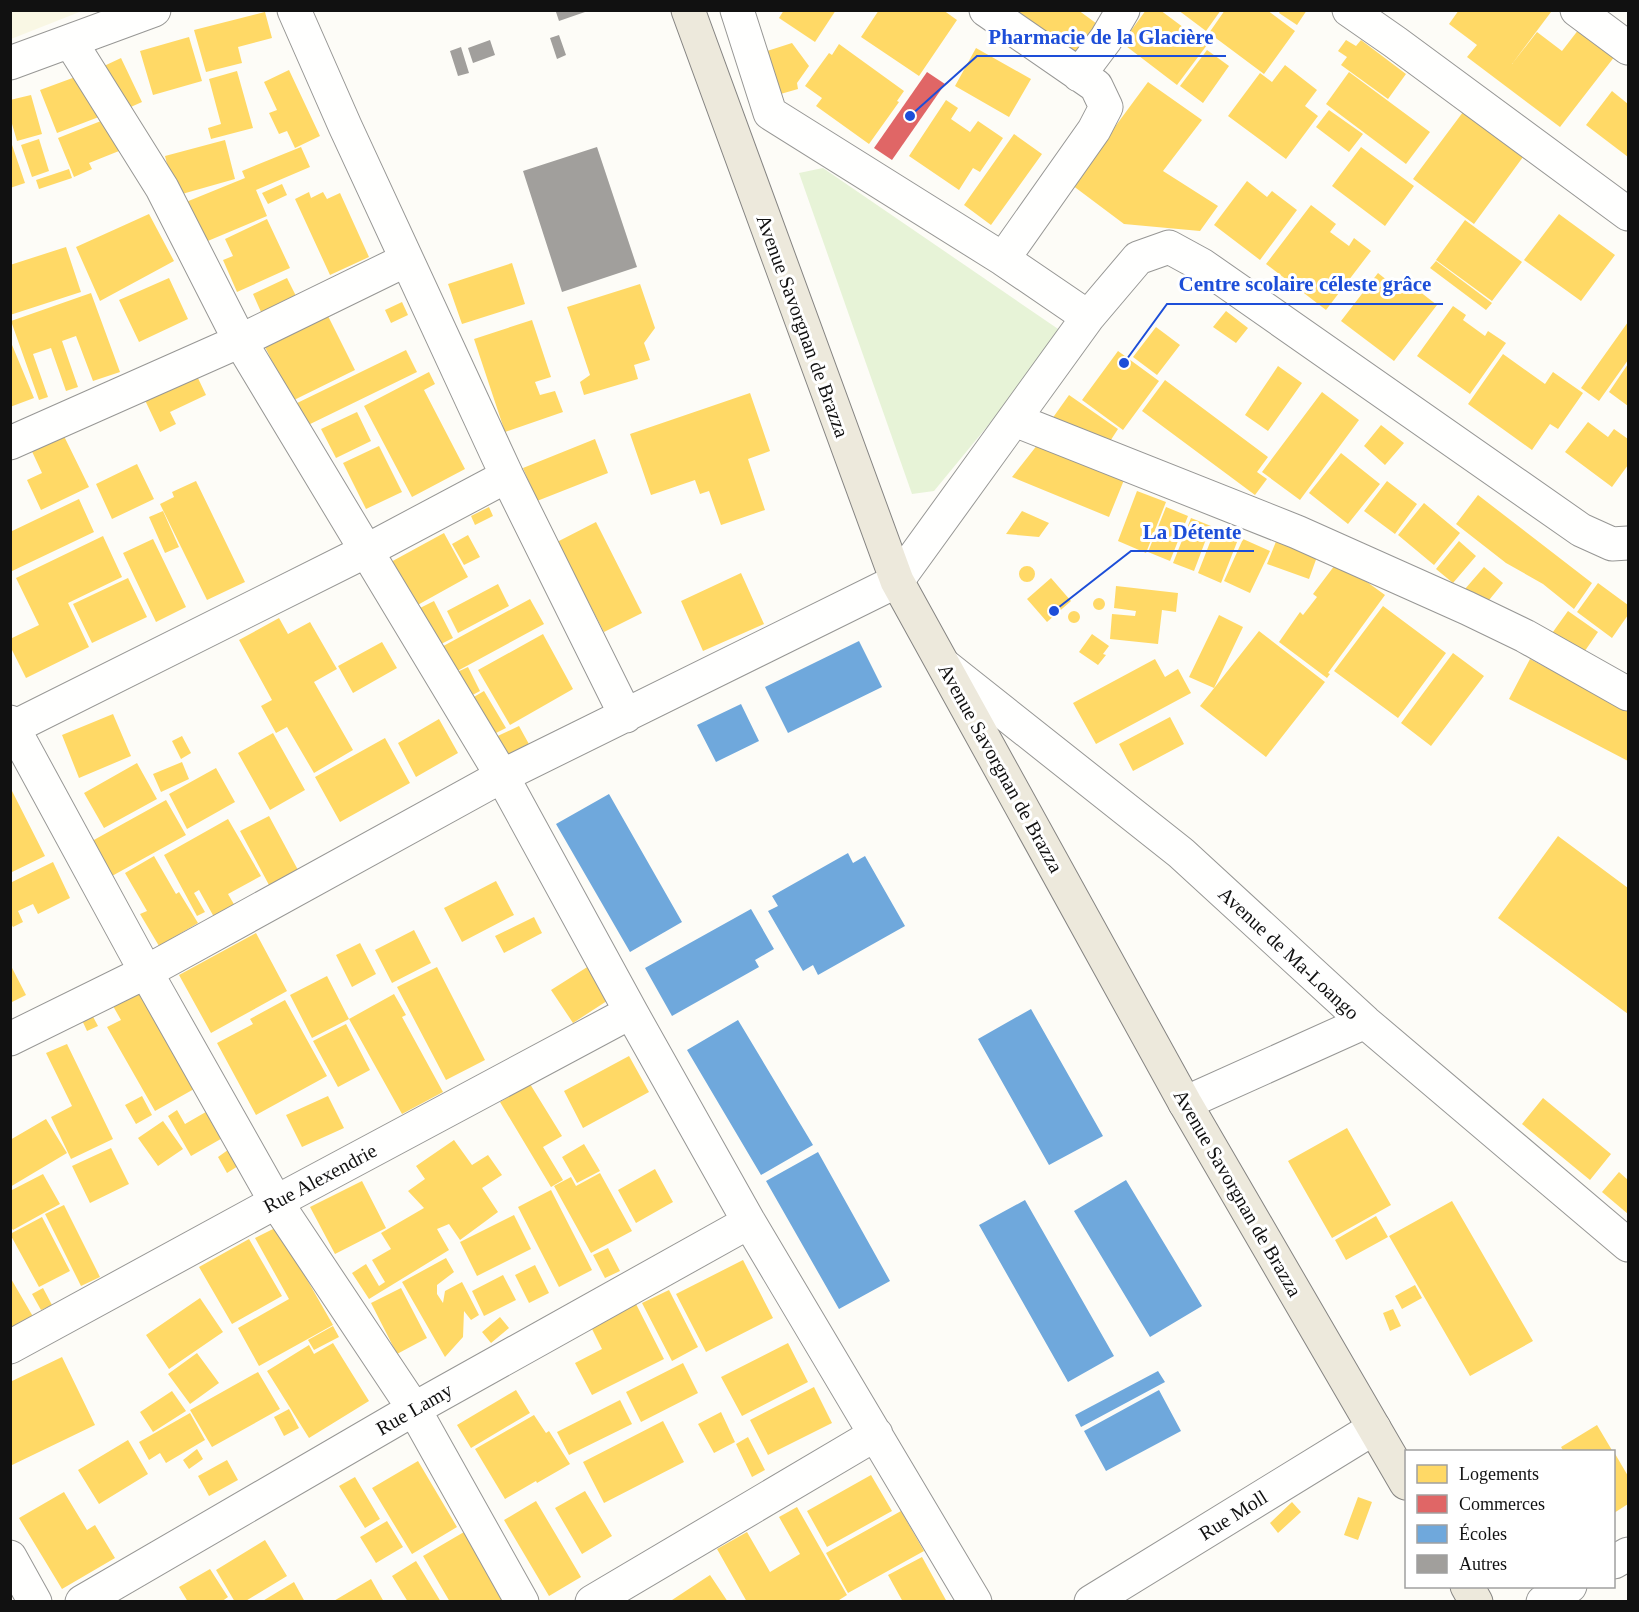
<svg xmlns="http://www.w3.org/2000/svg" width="1639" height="1612" font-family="Georgia,serif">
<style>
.farmland{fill:#f9f7e4}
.green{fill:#e7f3d7}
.homes{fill:#ffd966}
.shops{fill:#e06666}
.schools{fill:#6fa8dc}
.building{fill:#a19f9c}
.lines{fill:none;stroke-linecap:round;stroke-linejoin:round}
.minor-casing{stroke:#979795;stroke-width:35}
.major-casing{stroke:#858482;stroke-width:35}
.minor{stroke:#fffffe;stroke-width:33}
.major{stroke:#ede9dc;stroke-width:33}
.labels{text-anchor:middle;stroke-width:6;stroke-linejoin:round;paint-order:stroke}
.street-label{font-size:20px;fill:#111;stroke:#fff}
.leader{fill:none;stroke:#1d4ed8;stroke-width:2}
.callout-dot{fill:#1d4ed8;stroke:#fff;stroke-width:2}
.callout-label{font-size:21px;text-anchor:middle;font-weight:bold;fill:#1d4ed8;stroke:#fff;stroke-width:6;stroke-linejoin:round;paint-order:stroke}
</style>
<rect width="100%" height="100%" fill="#fdfcf7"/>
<!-- farmland -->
<path class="farmland" d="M11,10H82V11L11,39Z"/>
<!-- green -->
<path class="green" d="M823,168L1064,333L934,491L912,494L799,173Z"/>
<!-- homes -->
<path class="homes" d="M784,10H836L815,42L779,18Z
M879,10H943L957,20L919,76L861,37Z
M997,10H1078L1104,29L1079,63Z
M1146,10H1160L1207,45L1177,85L1122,43Z
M1178,10H1221L1206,31Z
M1225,10H1267L1295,31L1264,74L1209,33Z
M1281,10H1307L1297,25L1279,13Z
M1459,10L1551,12L1512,64L1537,32L1562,51L1579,29L1615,56L1560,127L1467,57L1477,45L1449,24Z
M265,12L272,38L238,47L242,63L206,72L194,30Z
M189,37L202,81L153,95L140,51Z
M1346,40L1356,46L1361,40L1406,74L1388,99L1341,65L1347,57L1338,51Z
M792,43L809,66L797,83L798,89L777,95L764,52Z
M839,44L904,91L897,101L899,102L869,144L816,106L822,98L805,86L829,53L832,55Z
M976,48L1031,79L1009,117L955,86Z
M1207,50L1229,66L1203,103L1180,86Z
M121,58L142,102L124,110L104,66Z
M1285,65L1317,90L1305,106L1318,116L1286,159L1228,116L1260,73L1272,82Z
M289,70L320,136L295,148L287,131L279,134L269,113L277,110L264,82Z
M237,71L253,128L211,139L208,128L221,124L209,79Z
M1349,72L1430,132L1406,164L1326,104Z
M78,76L104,115L57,133L40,90Z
M1148,82L1202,120L1163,171L1218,206L1200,231L1124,224L1072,185Z
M1612,91L1628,104V157L1586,125Z
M31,95L42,134L17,141L10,117V100Z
M946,100L958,108L951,119L970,132L978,121L1003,138L980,172L973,168L959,190L909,156Z
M1329,110L1363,134L1349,152L1316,127Z
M1463,112L1523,157L1474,224L1413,179Z
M106,119L119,151L89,163L92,169L74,177L58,138Z
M1014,134L1042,154L991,225L964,205Z
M10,139L25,183L10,188Z
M39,139L49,171L32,177L21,145Z
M225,140L235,179L175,196L165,156Z
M301,147L310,167L256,190L267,216L203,243L186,202L245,178L242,171Z
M1361,147L1414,186L1385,226L1332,186Z
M69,169L72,178L39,189L36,180Z
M1247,181L1267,197L1272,191L1297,210L1260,260L1214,225Z
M282,184L287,195L268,204L262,193Z
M309,192L311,198L323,192L327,199L340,193L369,257L330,275L295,199Z
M1311,205L1336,224L1330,232L1349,246L1354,238L1371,251L1326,310L1266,264Z
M149,214L174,261L100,301L76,247Z
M1559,214L1615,255L1581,301L1524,260Z
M267,219L290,268L237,292L223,260L233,256L225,239Z
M1465,220L1522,262L1492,301L1436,260Z
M66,247L81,292L10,315V265Z
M1436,261L1492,303L1486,310L1430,268Z
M512,263L525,304L462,324L448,284Z
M1378,273L1403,293L1410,284L1437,305L1394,361L1341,321Z
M169,278L188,319L139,342L119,300Z
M287,278L296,296L261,312L253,294Z
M640,284L655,328L644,343L650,360L634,365L638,379L584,395L580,382L590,375L567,307Z
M91,293L120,372L93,381L76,336L62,341L78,387L66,391L51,348L33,354L48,397L39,400L11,321Z
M402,302L408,315L391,323L385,310Z
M1453,306L1466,315L1463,320L1485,336L1488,331L1506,343L1470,394L1417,356Z
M325,310L355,370L292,401L262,341Z
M1226,311L1248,328L1236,343L1213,327Z
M532,320L551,377L535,382L540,395L555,391L563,412L505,432L474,339Z
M1628,322V360L1599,401L1581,388Z
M1156,327L1180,345L1157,375L1133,357Z
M10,340L34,398L10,407Z
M406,350L417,372L302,428L291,406Z
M1118,351L1159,381L1123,430L1082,400Z
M1503,354L1545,384L1553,372L1583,393L1558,429L1550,424L1532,450L1468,404Z
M1628,364V406L1609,392Z
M1278,366L1302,383L1268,431L1245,415Z
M429,372L435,384L424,390L465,469L412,497L364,406Z
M196,374L206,395L170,412L176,424L160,432L144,398Z
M1165,380L1268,457L1257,472L1267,479L1255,495L1142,411Z
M1322,392L1359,420L1300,500L1262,472Z
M750,393L770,451L748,459L765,510L721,525L709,491L700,494L695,480L651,495L630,434Z
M1069,395L1118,429L1105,449L1047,426Z
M357,412L371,441L336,458L321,429Z
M1588,422L1608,437L1614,429L1628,439V465L1612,487L1565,452Z
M1381,425L1404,443L1385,465L1364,446Z
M61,430L89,487L41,510L27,480L42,473L29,445Z
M595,439L608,473L537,501L523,468Z
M1038,444L1124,480L1109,517L1012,477Z
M379,446L402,492L366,509L343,463Z
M1341,453L1380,484L1348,524L1309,493Z
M137,464L154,499L112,519L96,484Z
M196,481L245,582L207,600L160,504L174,497L172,492Z
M1387,481L1417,504L1395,534L1364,511Z
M1137,491L1166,502L1146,553L1118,541Z
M1478,495L1592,583L1574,609L1543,584L1506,563L1456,524Z
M79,499L94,532L10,572V532Z
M1424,503L1460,533L1434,565L1398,535Z
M489,507L493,516L475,525L471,516Z
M1166,507L1188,516L1170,561L1148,552Z
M163,511L179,547L165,553L149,517Z
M1022,511L1049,523L1039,537L1006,534Z
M1191,518L1211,526L1194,571L1173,563Z
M596,522L642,613L604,632L557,542Z
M1216,527L1239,537L1221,583L1198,573Z
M444,533L468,577L414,607L389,563Z
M468,535L480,557L464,565L452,544Z
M103,536L122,577L68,603L89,647L26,678L10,646V639L39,625L16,578Z
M153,539L186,607L156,622L123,553Z
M1243,539L1270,551L1250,593L1224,581Z
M1277,539L1318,554L1309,579L1267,564Z
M1459,541L1476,556L1453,583L1436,569Z
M1338,561L1385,595L1328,673L1330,674L1327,678L1279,642L1300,612L1303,615L1317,597L1313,594Z
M1019 574a8 8 0 1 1 16 0a8 8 0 1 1-16 0Z
M1484,567L1503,583L1485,605L1465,589Z
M741,573L764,624L703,651L681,601Z
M128,578L147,617L92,643L73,604Z
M1051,578L1071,601L1047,622L1027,599Z
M1598,583L1628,605V615L1612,638L1577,612Z
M498,584L509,606L458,633L447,611Z
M1116,586L1178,593L1176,612L1162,610L1158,644L1110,639L1112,614L1135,616L1136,611L1114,608Z
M1093 604a6 6 0 1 1 12 0a6 6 0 1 1-12 0Z
M530,599L544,624L450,675L436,650Z
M434,601L453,638L433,648L414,611Z
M1383,606L1446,653L1398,718L1334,671Z
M1068 617a6 6 0 1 1 12 0a6 6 0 1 1-12 0Z
M1568,611L1598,632L1580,658L1550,636Z
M1219,615L1243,627L1214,688L1189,677Z
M279,618L288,634L310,622L337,669L314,682L353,750L314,773L287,727L276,733L261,706L272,700L239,640Z
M1259,631L1325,682L1266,757L1200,706Z
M543,634L573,689L510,725L478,670Z
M1092,634L1109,646L1103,654L1106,655L1098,665L1079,652Z
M382,642L397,668L353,693L338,666Z
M1453,653L1484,676L1431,746L1401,723Z
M1155,659L1165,677L1178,669L1191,693L1096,744L1073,703Z
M1530,659L1628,711V761L1509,699Z
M468,667L480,691L465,699L453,674Z
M484,691L506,728L488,737L467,701Z
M113,714L131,756L79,778L62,735Z
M1170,717L1184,744L1133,771L1119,744Z
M439,719L458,753L416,777L398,743Z
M519,726L530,746L499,761L489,740Z
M273,733L305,790L270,810L238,753Z
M182,736L191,753L181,759L172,741Z
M385,738L410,783L340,822L315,777Z
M182,762L189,779L161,792L153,774Z
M137,763L157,799L104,828L84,793Z
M216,768L235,802L187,829L169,794Z
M10,787L45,856L10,873Z
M166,800L186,835L112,876L92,841Z
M269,816L298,870L269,885L240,831Z
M228,819L261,876L228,894L235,906L214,917L199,890L194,893L205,912L197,916L164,855Z
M1558,836L1628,888V1014L1498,918Z
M154,856L176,894L179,892L198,923L159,946L140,914L147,911L125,873Z
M53,862L70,898L38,914L33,904L18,911L23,922L13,927L10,922V883Z
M496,881L514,915L462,942L444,908Z
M534,917L542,933L504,953L495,936Z
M414,930L431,963L392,983L375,950Z
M256,933L287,991L211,1033L179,975Z
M360,943L376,974L352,987L336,955Z
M10,964L26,995L10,1003Z
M592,964L613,997L573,1023L551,990Z
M437,967L485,1060L446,1080L397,987Z
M327,976L349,1019L312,1038L290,995Z
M138,991L194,1089L155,1111L107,1027L121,1020L113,1006Z
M394,994L406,1015L402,1017L443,1092L402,1114L349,1019Z
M285,1000L327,1076L256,1115L217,1043L253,1024L250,1019Z
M91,1013L98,1026L87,1031L81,1018Z
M346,1024L370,1070L338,1087L313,1041Z
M67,1044L113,1139L71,1159L51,1117L72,1106L46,1053Z
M629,1056L649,1092L583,1128L564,1091Z
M530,1084L562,1136L543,1147L563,1180L551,1187L500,1102Z
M142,1096L152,1115L136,1124L125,1105Z
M328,1096L344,1128L302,1147L286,1115Z
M1543,1098L1611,1154L1590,1180L1522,1124Z
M211,1109L226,1136L191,1156L168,1116L177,1110L185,1124Z
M46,1119L67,1153L10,1187V1140Z
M163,1121L183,1149L158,1166L138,1138Z
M1347,1128L1391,1205L1332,1238L1288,1161Z
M454,1140L472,1165L488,1155L502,1175L482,1188L498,1212L460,1240L449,1224L437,1229L449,1250L369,1299L352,1273L366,1264L379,1286L385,1282L372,1260L391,1249L381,1233L424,1208L408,1191L425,1179L416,1166Z
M584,1144L600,1171L577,1183L562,1157Z
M235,1145L246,1161L227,1173L218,1157Z
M111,1148L129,1184L90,1203L72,1166Z
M655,1169L673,1202L636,1223L618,1190Z
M1619,1172L1628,1180V1214L1602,1192Z
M600,1173L632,1231L591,1253L554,1186L571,1177L576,1186Z
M43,1174L60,1204L13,1230L10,1226V1191Z
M362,1181L386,1228L335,1254L310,1207Z
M551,1190L592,1270L559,1287L518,1207Z
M1452,1201L1533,1341L1470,1376L1389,1236Z
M64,1205L100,1277L81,1286L45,1214Z
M514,1215L531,1249L477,1276L460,1242Z
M1376,1216L1388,1237L1346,1260L1335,1240Z
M42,1217L70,1271L39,1287L10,1234Z
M277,1227L333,1325L259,1366L238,1328L289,1299L255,1238Z
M249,1239L282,1296L232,1324L199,1267Z
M608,1248L620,1271L605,1278L593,1255Z
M446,1258L454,1272L437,1285V1294L443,1303L445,1291L462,1282L479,1315L471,1320L464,1311L463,1337L445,1357L402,1282Z
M743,1260L773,1318L706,1352L676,1294Z
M535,1265L549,1293L529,1303L515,1275Z
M503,1275L516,1300L484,1316L472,1291Z
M10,1277L35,1320L10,1334Z
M1415,1285L1422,1298L1402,1309L1395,1296Z
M43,1288L52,1305L41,1310L32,1294Z
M401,1288L427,1338L397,1354L371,1303Z
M669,1290L698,1347L672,1361L642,1303Z
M200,1298L223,1332L169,1369L146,1335Z
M636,1304L664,1359L592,1395L575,1363L602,1349L591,1327Z
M1393,1309L1401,1326L1390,1331L1383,1313Z
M500,1317L509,1328L491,1343L482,1332Z
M333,1326L339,1337L314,1350L308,1340Z
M333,1343L369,1401L309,1438L267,1371L309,1345L314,1354Z
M788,1343L808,1382L742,1416L721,1377Z
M197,1353L219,1383L190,1404L168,1374Z
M62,1357L95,1425L10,1466V1382Z
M683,1363L698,1393L641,1422L626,1392Z
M258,1372L280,1409L212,1447L190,1410Z
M814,1387L832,1423L768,1455L750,1420Z
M516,1390L530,1413L471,1448L457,1425Z
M172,1391L186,1411L153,1432L140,1412Z
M620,1400L632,1424L569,1455L557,1432Z
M289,1409L299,1428L284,1436L274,1417Z
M721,1412L735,1442L714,1453L698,1424Z
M190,1413L205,1440L166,1463L160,1453L149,1460L139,1442Z
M534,1415L546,1433L549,1431L570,1464L537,1483L536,1481L505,1499L475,1449Z
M663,1421L684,1462L604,1503L583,1462Z
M1597,1425L1613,1452H1564L1561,1447Z
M748,1437L765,1470L752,1477L736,1444Z
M128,1440L148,1474L99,1504L78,1470Z
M197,1449L203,1459L189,1469L183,1460Z
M1614,1452L1628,1476V1504L1614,1513Z
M227,1460L238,1480L209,1496L198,1476Z
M418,1461L457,1527L412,1554L372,1488Z
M871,1475L892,1511L827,1547L807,1511Z
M355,1477L380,1519L365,1528L339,1486Z
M585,1491L612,1536L582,1554L555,1508Z
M64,1492L87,1530L95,1525L115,1558L62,1589L19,1518Z
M1358,1497L1372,1502L1358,1540L1344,1535Z
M536,1501L581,1577L549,1596L504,1520Z
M1292,1502L1301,1512L1278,1533L1270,1523Z
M797,1507L847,1595L836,1602H747L717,1549L747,1532L770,1572L800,1554L779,1517Z
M901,1511L924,1551L848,1593L826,1553Z
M387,1521L403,1547L376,1563L360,1537Z
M464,1532L505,1602H450L423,1556Z
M265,1540L287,1576L244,1602H235L216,1570Z
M922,1557L947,1602H903L888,1575Z
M416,1561L441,1602H408L392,1576Z
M210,1569L228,1597L221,1602H188L179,1587Z
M710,1575L728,1602H669Z
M371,1579L384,1602H332Z
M294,1582L305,1602H261Z"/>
<!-- shops -->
<path class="shops" d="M927,72L945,84L892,160L874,148Z"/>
<!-- schools -->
<path class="schools" d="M859,641L882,687L788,733L765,687Z
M741,704L759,741L716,762L697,725Z
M609,794L682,922L630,952L556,824Z
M848,853L853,863L865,856L905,926L818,975L813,965L803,971L768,911L778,906L772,896Z
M751,909L774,949L755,960L759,967L672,1016L645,968Z
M1031,1009L1103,1136L1049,1165L978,1039Z
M738,1020L813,1145L761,1175L687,1050Z
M818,1152L890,1281L839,1309L766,1181Z
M1126,1180L1202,1306L1150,1337L1074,1211Z
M1025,1200L1114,1356L1068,1382L979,1225Z
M1158,1371L1165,1382L1081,1427L1075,1415Z
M1159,1390L1181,1431L1106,1471L1084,1431Z"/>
<!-- building -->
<path class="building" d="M560,10H584L585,12L559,21L556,12Z
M559,35L566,55L557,59L550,38Z
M490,40L495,55L473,63L468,48Z
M461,47L469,73L458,76L450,51Z
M597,147L637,267L562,292L523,171Z"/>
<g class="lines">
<defs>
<path id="minor" d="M294,10L345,126L507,476L626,716
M737,10L770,113L1003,259L1088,317
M986,10L1096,86L1106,107L1094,130L1003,259
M1349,10L1395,42L1628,214
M1577,10L1628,48
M70,41L162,188L240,341L502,776L631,1012L749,1222L975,1602
M10,63L154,10
M1079,75L1106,39L1123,10
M1015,420L1297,532L1467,608L1525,636L1628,694
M10,443L240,341L406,260
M945,666L1181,853L1365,1022L1628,1245
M10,722L146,972L276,1202L414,1409L522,1602
M10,729L366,551L507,476
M10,1039L146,972L502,776L897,581L1088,317L1138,258L1169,247L1202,265L1581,530L1612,544L1628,543
M1185,1103L1365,1022
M10,1347L276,1202L631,1012
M10,1557L35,1602
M1614,1562L1628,1554
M82,1602L414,1409L749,1222
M592,1602L876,1434
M1091,1602L1374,1428
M1543,1602L1570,1586"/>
<path id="major" d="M688,10L897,581L1185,1103L1406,1483
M1467,1586L1476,1602"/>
</defs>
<!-- minor casing -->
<use href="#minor" class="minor-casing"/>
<!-- major casing -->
<use href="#major" class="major-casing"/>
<!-- minor -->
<use href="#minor" class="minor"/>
<!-- major -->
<use href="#major" class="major"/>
</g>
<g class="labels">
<!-- street labels -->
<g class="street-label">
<text transform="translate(803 326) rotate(70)" y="7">Avenue Savorgnan de Brazza</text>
<text transform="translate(1001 768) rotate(61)" y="7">Avenue Savorgnan de Brazza</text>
<text transform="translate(1289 953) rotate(43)" y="7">Avenue de Ma-Loango</text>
<text transform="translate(320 1178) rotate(-28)" y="7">Rue Alexendrie</text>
<text transform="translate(1238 1193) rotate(60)" y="7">Avenue Savorgnan de Brazza</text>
<text transform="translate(414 1409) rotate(-30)" y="7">Rue Lamy</text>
<text transform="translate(1233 1515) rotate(-32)" y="7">Rue Moll</text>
</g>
</g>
<!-- callouts -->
<path class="leader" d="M910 116L977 56H1226M1124 363L1167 304H1443M1054 611L1131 551H1254"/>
<g class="callout-dot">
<circle cx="910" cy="116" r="6"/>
<circle cx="1124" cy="363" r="6"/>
<circle cx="1054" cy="611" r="6"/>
</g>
<g class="callout-label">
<text x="1101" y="44">Pharmacie de la Glacière</text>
<text x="1305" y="291">Centre scolaire céleste grâce</text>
<text x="1192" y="539">La Détente</text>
</g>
<!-- border -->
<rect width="1639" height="1612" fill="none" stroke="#111111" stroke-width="24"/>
<!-- legend -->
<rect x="1405" y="1450" width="210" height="138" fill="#ffffff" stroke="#a0a0a0" stroke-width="1.5"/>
<rect x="1417" y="1465" width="30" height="18" fill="#ffd966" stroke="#a0a0a0" stroke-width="1.5"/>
<text x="1459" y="1480" font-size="18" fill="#111111">Logements</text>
<rect x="1417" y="1495" width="30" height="18" fill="#e06666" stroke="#a0a0a0" stroke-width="1.5"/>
<text x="1459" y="1510" font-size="18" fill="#111111">Commerces</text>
<rect x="1417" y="1525" width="30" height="18" fill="#6fa8dc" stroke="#a0a0a0" stroke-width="1.5"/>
<text x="1459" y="1540" font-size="18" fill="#111111">Écoles</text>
<rect x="1417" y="1555" width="30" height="18" fill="#a19f9c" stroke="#a0a0a0" stroke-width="1.5"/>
<text x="1459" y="1570" font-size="18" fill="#111111">Autres</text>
</svg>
